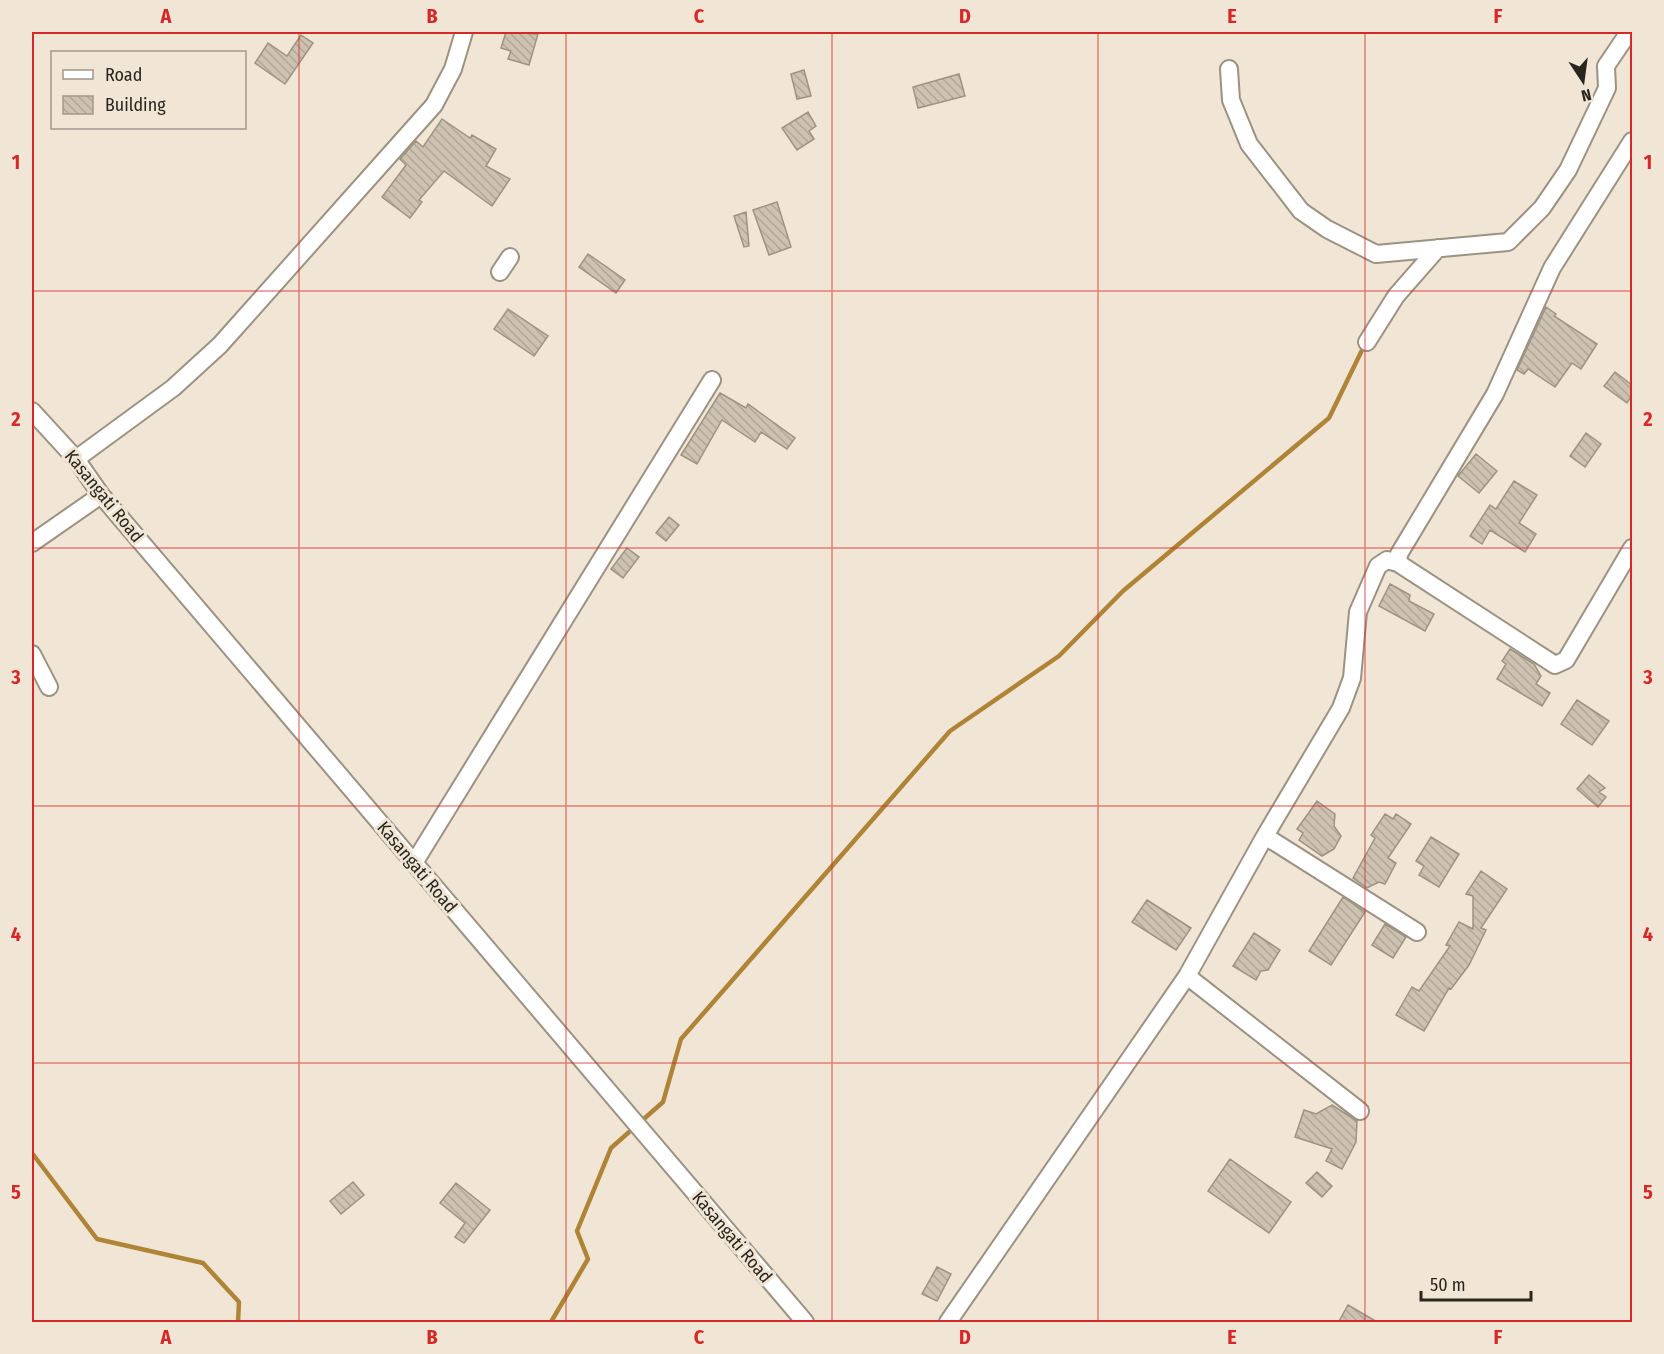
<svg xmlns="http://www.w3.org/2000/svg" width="1664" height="1354" font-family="'Fira Sans Condensed',sans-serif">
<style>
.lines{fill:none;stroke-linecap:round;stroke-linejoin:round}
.stream{stroke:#b08437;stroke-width:4.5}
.building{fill:url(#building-back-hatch);stroke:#9d9283;stroke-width:1.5}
.minor-casing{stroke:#9c9282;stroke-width:20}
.minor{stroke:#fff;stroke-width:16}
.grid{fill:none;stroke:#d62828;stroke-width:1.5;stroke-opacity:0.55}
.labels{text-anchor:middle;stroke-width:6;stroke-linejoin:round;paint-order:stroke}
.street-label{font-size:18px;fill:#2a261f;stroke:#f1e6d5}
.neatline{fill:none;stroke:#d62828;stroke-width:2}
.grid-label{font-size:20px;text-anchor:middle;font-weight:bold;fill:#d62828}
</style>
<defs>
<pattern id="building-back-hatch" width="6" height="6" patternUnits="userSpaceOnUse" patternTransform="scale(1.5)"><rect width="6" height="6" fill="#cdc2b1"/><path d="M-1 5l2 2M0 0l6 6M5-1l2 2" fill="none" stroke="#b0a798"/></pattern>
</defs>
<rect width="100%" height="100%" fill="#f1e6d5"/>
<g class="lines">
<!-- stream -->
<path class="stream" d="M32,1153L97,1239L203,1263L239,1302L238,1322
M551,1322L588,1259L577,1231L611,1148L663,1102L681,1039L950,731L1059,656L1123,591L1329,418L1365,344"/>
</g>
<!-- building -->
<path class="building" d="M506,32L538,34L529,65L508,59L511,51L501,48Z
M301,35L313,43L285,84L255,63L268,43L287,56Z
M804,70L811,96L797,99L791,74Z
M959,74L965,96L918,108L913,87Z
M808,112L816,126L809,131L814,139L797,150L782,128Z
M442,119L470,138L472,135L496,149L486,166L510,179L492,206L444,171L419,200L422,202L410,218L382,197L406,165L400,159L416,141L423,147Z
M777,202L791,247L769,255L753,210Z
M746,212L749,246L744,247L734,216Z
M588,254L625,280L616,293L579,267Z
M1546,307L1556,314L1554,316L1597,344L1581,369L1572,363L1555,387L1528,369L1524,374L1517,370Z
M508,309L548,336L534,356L494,329Z
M1615,372L1632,385V395L1627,403L1604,386Z
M720,393L746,408L748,404L795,438L787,449L761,432L755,442L722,420L697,464L681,455Z
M1586,433L1601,444L1585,467L1570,456Z
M1476,454L1497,471L1479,493L1458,476Z
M1514,481L1537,495L1519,523L1536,534L1525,552L1490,530L1482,544L1470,536L1490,505L1496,509Z
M669,517L679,525L666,541L656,533Z
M627,548L639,557L623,578L611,569Z
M1390,584L1410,595L1409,601L1434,614L1425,631L1379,606Z
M1510,649L1534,664L1541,676L1536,684L1550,693L1542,706L1497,679L1506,664L1502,661Z
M1577,700L1609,721L1592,745L1561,724Z
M1589,775L1605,788L1599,792L1606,797L1598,807L1577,789Z
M1317,801L1335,814L1334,826L1341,836L1334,849L1322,856L1299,840L1303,833L1297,829Z
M1385,814L1393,819L1396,814L1411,824L1388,858L1396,863L1385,884L1379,882L1367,888L1353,878L1375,838L1371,835Z
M1431,837L1459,854L1439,887L1419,875L1424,866L1416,861Z
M1481,871L1507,889L1481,928L1486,930L1469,965L1451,989L1449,988L1424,1031L1396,1015L1412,987L1419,991L1450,946L1446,945L1459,922L1473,929V896L1466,894Z
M1343,897L1365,912L1331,965L1309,951Z
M1147,900L1191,928L1176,950L1132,922Z
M1385,924L1406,937L1393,958L1372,945Z
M1254,933L1280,950L1268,970L1261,971L1256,980L1233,966Z
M1332,1105L1357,1121L1356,1142L1342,1169L1326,1161L1332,1149L1295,1137L1304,1110L1316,1114Z
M1230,1159L1291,1202L1269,1233L1208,1191Z
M1317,1172L1332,1186L1322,1197L1306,1183Z
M353,1182L364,1195L341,1214L330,1201Z
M456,1183L490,1210L464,1243L455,1237L465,1223L440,1203Z
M937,1267L951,1274L937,1301L922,1294Z
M1348,1305L1379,1323H1338Z"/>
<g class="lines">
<defs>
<path id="minor" d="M1229,69L1231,100L1249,144L1301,211L1327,229L1376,254L1508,242L1542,208L1568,170L1607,88L1606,66L1629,32
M500,272L510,257
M1367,342L1396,296L1438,248
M32,411L76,459L101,495L805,1322
M76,459L173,388L220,345L434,105L453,69L464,32
M32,543L101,495
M1398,563L1399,554L1495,394L1552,268L1632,141
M32,654L49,687
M1265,836L1417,932
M414,863L712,380
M1187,976L1360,1111
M948,1322L1187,976L1265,836L1341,708L1352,678L1358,612L1378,566L1387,560L1398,563L1555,665L1566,660L1632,548"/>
</defs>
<!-- minor casing -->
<use href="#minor" class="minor-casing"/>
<!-- minor -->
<use href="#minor" class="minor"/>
</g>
<!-- grid -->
<path class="grid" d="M299,32V1322M566,32V1322M832,32V1322M1098,32V1322M1365,32V1322M32,291H1632M32,548H1632M32,806H1632M32,1063H1632"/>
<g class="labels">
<!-- street labels -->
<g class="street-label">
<text transform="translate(104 496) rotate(51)" y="6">Kasangati Road</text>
<text transform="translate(417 867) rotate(50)" y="6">Kasangati Road</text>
<text transform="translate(732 1237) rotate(50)" y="6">Kasangati Road</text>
</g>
</g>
<!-- border -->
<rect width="1664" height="1354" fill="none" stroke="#f1e6d5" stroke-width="66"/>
<!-- legend -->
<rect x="51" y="51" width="195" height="78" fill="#f1e6d5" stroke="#a1998c" stroke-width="1.5"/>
<rect x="63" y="70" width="30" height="9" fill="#ffffff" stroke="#a1998c" stroke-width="1.5"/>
<text x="105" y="81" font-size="18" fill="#2a261f">Road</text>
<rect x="63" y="96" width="30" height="18" fill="url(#building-back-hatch)" stroke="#a1998c" stroke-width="1.5"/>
<text x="105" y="111" font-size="18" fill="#2a261f">Building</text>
<!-- north arrow -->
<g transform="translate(1583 81) rotate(167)" stroke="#f1e6d5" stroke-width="4.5" paint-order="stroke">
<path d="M0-4.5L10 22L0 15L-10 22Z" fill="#2a261f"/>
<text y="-9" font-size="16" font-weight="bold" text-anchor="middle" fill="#2a261f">N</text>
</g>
<!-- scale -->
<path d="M1421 1291v9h110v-9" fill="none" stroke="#2a261f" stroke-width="3"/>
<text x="1430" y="1291" font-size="18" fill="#2a261f" stroke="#f1e6d5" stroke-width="4.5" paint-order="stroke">50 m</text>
<rect x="33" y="33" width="1598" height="1288" class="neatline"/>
<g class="grid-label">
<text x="166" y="23">A</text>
<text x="432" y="23">B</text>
<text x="699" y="23">C</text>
<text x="965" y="23">D</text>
<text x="1232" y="23">E</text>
<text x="1498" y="23">F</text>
<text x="16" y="169">1</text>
<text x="1648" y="169">1</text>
<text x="16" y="426">2</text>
<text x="1648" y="426">2</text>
<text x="16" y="684">3</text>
<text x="1648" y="684">3</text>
<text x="16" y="941">4</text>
<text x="1648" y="941">4</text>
<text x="16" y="1199">5</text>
<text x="1648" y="1199">5</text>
<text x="166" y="1344">A</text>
<text x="432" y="1344">B</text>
<text x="699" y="1344">C</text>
<text x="965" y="1344">D</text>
<text x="1232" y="1344">E</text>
<text x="1498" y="1344">F</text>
</g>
</svg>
